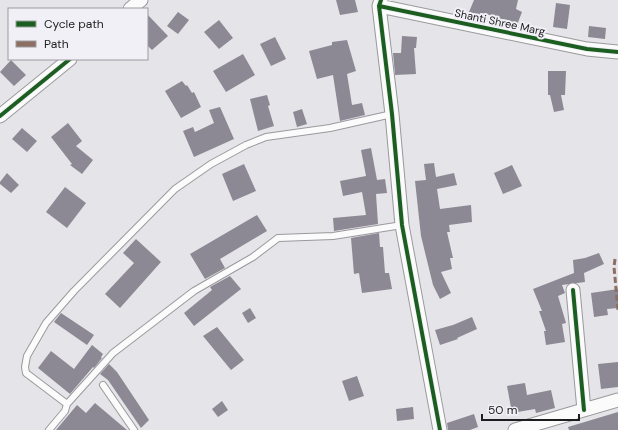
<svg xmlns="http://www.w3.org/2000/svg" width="618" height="430" font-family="'DM Sans',sans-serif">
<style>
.building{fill:#8c8995}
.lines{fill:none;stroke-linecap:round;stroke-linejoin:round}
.lane-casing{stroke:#9a999c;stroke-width:8}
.street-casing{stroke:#9a999c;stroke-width:15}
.lane{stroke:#fbfbfc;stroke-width:6}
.street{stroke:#fbfbfc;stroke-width:13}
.quiet{stroke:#8d6e63;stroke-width:3;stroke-dasharray:6 3;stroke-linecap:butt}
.cycleway-casing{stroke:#f1f0f6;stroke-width:6}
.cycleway{stroke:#1b5e20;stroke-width:4}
.labels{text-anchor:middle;stroke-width:4;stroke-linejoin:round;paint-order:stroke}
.street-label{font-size:11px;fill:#1d1d1f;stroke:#f1f0f6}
</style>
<rect width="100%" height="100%" fill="#e5e4e8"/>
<!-- building -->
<path class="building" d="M336,0H355L358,12L340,15Z
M474,0H518L516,9L522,12L517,25L484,13L482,17L469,12Z
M556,3L570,5L567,29L553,27Z
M178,12L189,20L178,34L167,26Z
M147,14L168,36L152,50L147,45Z
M219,20L233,38L219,49L204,32Z
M589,26L606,28L605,39L588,37Z
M402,36L417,37L416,48H414L416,74L395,75L393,53H401Z
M275,37L286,59L271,66L260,44Z
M347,40L356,71L347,74L352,105L362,103L365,115L340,121L333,75L317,79L309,51L332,45V42Z
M243,54L255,75L226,92L213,71Z
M11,60L26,75L14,86L0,72Z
M548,71H566L565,95H561L564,110L554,112L550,95H548Z
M182,81L186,86L187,85L192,93L194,92L201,107L181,118L165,91Z
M267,95L270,105L268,106L274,126L258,131L250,99Z
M220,107L234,139L194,157L183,131L193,127L195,132L214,123L209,110Z
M302,109L307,124L297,127L293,112Z
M68,123L82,141L76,146L93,160L82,174L70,165L72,164L51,137Z
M22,128L37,141L27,152L12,139Z
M371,148L377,180L385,179L387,193L376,194L378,224L334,231L333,218L366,215L362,192L343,196L340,181L366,176L361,150Z
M434,163L436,177L454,173L457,185L437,189L440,209L471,205L472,222L449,225L450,232H447L453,258H450L452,269L441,272L451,293L440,299L433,285L421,236L415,181L426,180L424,164Z
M244,164L256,191L233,201L222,174Z
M512,165L522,186L503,194L494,173Z
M7,173L19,185L11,193L0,184V182Z
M65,187L86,203L67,228L46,212Z
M257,215L267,231L220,259L225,268L205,279L190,254Z
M379,233L380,247H383L385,273H389L392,289L362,293L359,273L354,274L351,238Z
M136,239L161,262L120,308L105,294L134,263L123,253Z
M599,253L604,264L584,273L585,282L562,285L565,293L558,296L566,323L562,324L565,342L546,345L544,331H546L539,311H542L533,289L574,273L573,260L585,258Z
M230,276L241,289L194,326L184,313L212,290L210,287Z
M618,289V308L607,309L608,315L594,317L591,293Z
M250,308L256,318L248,323L242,313Z
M61,313L94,335L87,345L54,322Z
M472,317L477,329L457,338L458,339L440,345L435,330L453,325Z
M217,327L244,360L231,370L203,336Z
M92,345L103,354L101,357L102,358L94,368L93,367L70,394L38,368L51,351L74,369Z
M618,362V387L601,389L598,364Z
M109,364L117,372L149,420L141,428L108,380L100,374Z
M357,376L364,396L349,401L342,381Z
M525,383L527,395L551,390L555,408L536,413L535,409L512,413L507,386Z
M222,401L228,410L218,417L212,409Z
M95,403L127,430H56L77,405L86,413Z
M413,407L414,419L397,421L396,409Z
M618,412V430H569L568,427Z
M474,414L478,427L470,430H448L447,423Z"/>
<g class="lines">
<defs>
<path id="lane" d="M103,385L134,430
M67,404L113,353L194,291L253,257L278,238L333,236L402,225
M49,430L65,411L67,404L26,373L25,367L27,356L46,323L74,291L175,189L211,164L246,145L266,137L330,128L392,114"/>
<path id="street" d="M381,0L379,6L392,114L402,225L440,430
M379,6L587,49L618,52
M130,9L141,0
M0,116L70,59
M573,290L584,410
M515,430L618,400"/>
</defs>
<!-- lane casing -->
<use href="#lane" class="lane-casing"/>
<!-- street casing -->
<use href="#street" class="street-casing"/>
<!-- lane -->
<use href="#lane" class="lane"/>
<!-- street -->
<use href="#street" class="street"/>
<!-- quiet -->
<path class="quiet" d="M615,259L614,267L618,310"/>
<defs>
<path id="cycleway" d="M381,0L379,6L392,114L402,225L440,430
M379,6L587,49L618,52
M0,116L70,59
M573,290L584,410"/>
</defs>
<!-- cycleway casing -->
<use href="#cycleway" class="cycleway-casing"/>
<!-- cycleway -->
<use href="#cycleway" class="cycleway"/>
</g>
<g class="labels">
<!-- street labels -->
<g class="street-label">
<text transform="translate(500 22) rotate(12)" y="4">Shanti Shree Marg</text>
</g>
</g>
<!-- legend -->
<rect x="8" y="8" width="140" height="52" fill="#f1f0f6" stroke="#9c9ca0"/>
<rect x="16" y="21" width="20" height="6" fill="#1b5e20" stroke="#9c9ca0"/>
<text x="44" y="28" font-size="12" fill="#1d1d1f">Cycle path</text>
<rect x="16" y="41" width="20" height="6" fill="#8d6e63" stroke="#9c9ca0"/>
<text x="44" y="48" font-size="12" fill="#1d1d1f">Path</text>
<!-- scale -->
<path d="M482 414v6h97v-6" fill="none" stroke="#1d1d1f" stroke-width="2"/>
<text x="488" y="414" font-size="12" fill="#1d1d1f" stroke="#f1f0f6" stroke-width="3" paint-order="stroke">50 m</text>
</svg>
